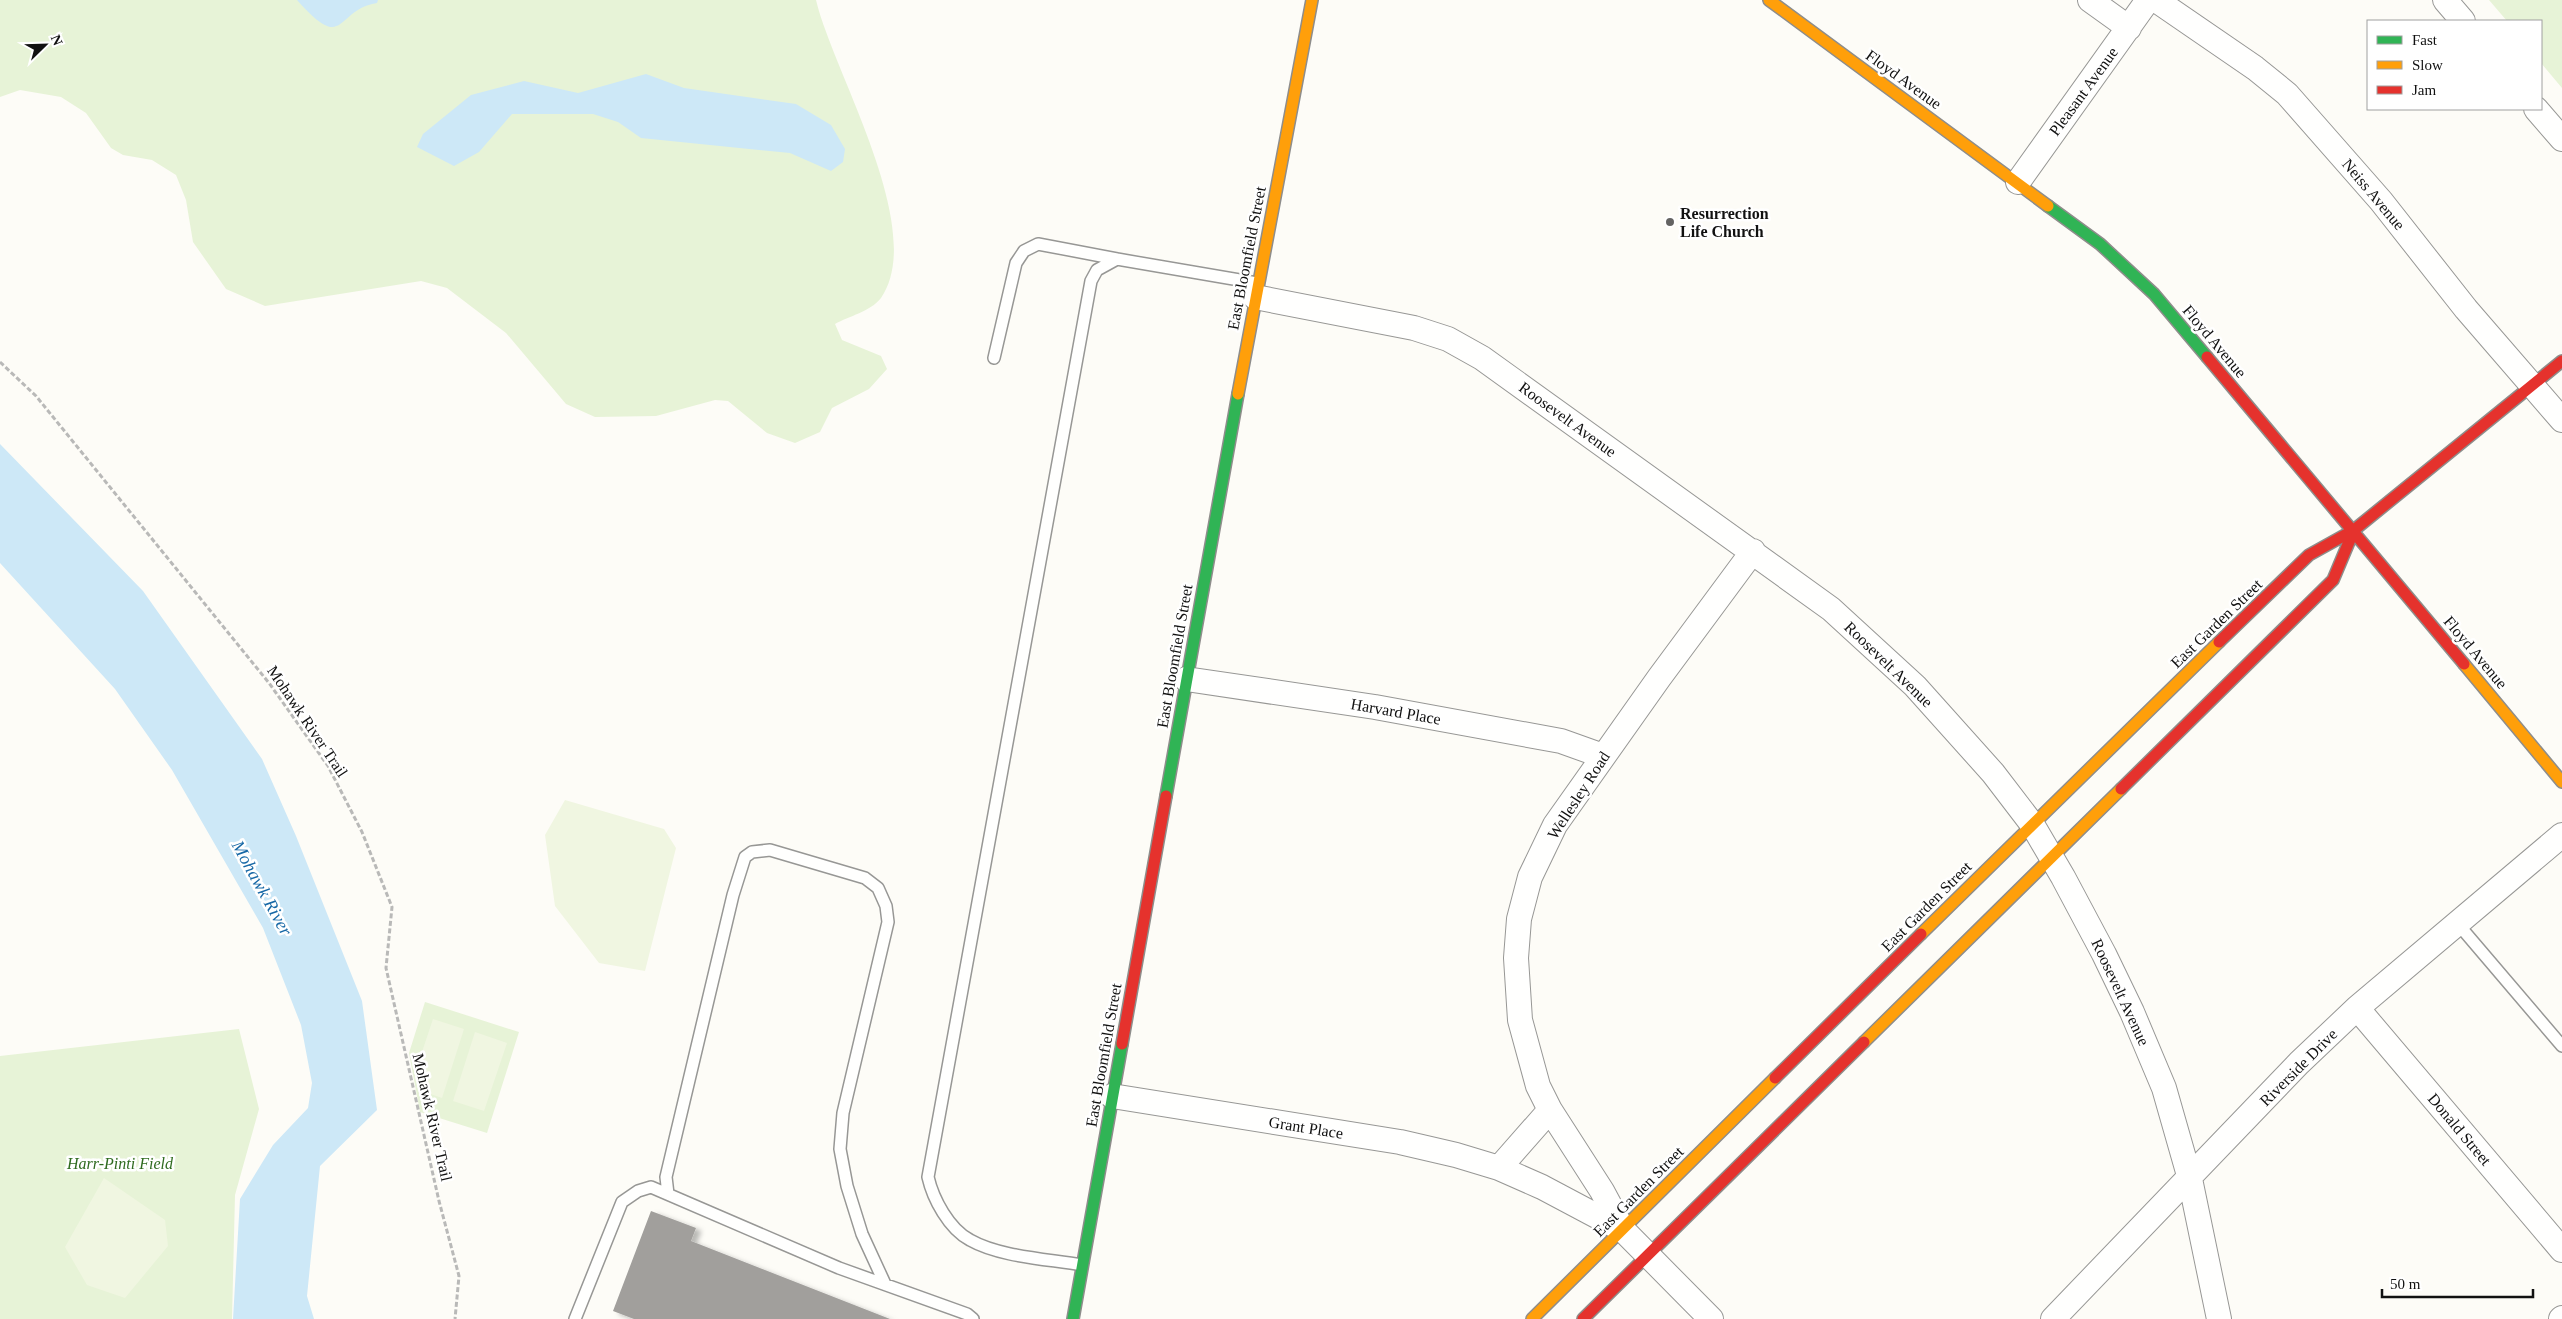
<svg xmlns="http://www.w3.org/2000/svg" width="2562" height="1319" font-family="'Times New Roman',serif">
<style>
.green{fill:#e7f3d7}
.pitch{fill:#f0f6e1}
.water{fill:#cde8f7}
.building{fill:#a19f9c;filter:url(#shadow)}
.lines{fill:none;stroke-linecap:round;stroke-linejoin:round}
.lane-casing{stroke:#979795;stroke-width:14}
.street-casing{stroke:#979795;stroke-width:26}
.fast-casing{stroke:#8e8d8b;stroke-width:14}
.slow-casing{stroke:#8e8d8b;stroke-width:14}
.jam-casing{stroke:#8e8d8b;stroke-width:14}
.path{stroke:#b9b9b8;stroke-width:3;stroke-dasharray:5 2.5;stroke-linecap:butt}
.lane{stroke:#fffffe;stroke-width:11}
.street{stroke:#fffffe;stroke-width:24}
.fast{stroke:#30b455;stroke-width:11}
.slow{stroke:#ff9f0a;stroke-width:11}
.jam{stroke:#e5322d;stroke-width:11}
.poi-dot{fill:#646362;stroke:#fff;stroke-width:2}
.labels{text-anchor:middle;stroke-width:5;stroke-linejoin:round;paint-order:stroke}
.street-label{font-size:16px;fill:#111;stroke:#fff}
.poi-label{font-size:16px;font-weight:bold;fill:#111;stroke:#fff;text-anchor:start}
.park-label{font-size:16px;font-style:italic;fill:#2f6b1f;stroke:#fff}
.water-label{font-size:18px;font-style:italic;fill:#1768a6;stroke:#fff}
</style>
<defs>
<filter id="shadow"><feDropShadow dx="5.5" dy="3" stdDeviation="2.5" flood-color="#0004"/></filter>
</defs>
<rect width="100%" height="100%" fill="#fdfcf7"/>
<!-- green -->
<path class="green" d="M0,0H816C833,72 928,229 881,298C870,312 849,316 835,324L842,340L881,356L887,369L869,389L832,408L820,432L795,443L767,433L728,401L715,400L656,416L595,417L566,404L506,333L447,288L421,281L265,306L226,289L193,242L186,200L176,175L152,160L123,155L111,148L86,113L61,97L20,90L0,97Z
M2489,0H2562V88L2541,63V21H2507Z
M425,1002L519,1032L487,1133L420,1112L409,1053Z
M239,1029L259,1109L235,1195L232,1319H0V1056Z"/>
<!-- pitch -->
<path class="pitch" d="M565,800L664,829L676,848L645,971L599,963L555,906L545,835Z
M433,1019L464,1029L442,1098L419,1090L415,1073Z
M475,1032L507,1043L484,1111L453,1101Z
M104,1178L165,1220L168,1246L125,1298L87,1285L65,1247Z"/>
<!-- water -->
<path class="water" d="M297,0H378L377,3C334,10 346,55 297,0Z
M646,74L684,88L796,104L831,125L845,149L843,162L831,171L790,153L641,138L618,122L593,114H512L479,152L454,166L417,147L423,134L471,95L524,81L578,93Z
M0,444L143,591L262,759L296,836L362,1001L377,1110L320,1166L307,1296L314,1319H233L240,1199L273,1145L308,1108L312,1083L301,1025L263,928L172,770L115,689L0,563Z"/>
<!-- building -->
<path class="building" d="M651,1211L696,1228L691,1241L890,1319H634L613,1311Z"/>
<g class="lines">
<defs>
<path id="lane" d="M994,358L1016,263L1024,251L1038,244L1117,259
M2458,924L2562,1046
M668,1194L666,1177L733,895L745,857L752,852L770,850L865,878L878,888L886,906L888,922L843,1113L840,1149L847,1186L862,1234L885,1284
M1082,1265C1048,1259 1000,1257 970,1240C949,1229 933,1199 928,1177L1091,281L1097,270L1117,259L1257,283
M575,1319L622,1202L638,1191L651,1187L839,1268L967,1314L973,1319"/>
<path id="street" d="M2090,0L2129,28
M2156,0L2255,68L2287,94L2381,201L2466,309L2562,420
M2445,0L2463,21
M2536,109L2562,139
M2018,182L2148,0
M1255,297L1414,328L1448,339L1482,358L1831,609L1915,686L1993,773L2032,824L2063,877L2104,954L2132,1012L2164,1088L2190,1179L2219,1319
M1186,679L1375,707L1561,741L1603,756
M2357,1008L2562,1250
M1112,1096L1400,1142L1456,1155L1499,1168L1542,1187L1623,1230
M1499,1168L1550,1110
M1711,1319L1623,1230L1602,1191L1550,1110L1538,1086L1520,1020L1516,958L1519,919L1530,877L1555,825L1659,678L1753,551
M2053,1319L2299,1063L2357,1008L2562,835
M2561,1319L2562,1318"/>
<path id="fast" d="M2048,206L2100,244L2154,294L2207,357
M1166,796L1238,394
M1073,1319L1122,1044"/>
<path id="slow" d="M1769,0L2048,206
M1238,394L1312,0
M2464,664L2562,782
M1921,934L2219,642
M1864,1042L2121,789
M1532,1319L1775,1078"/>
<path id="jam" d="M2207,357L2464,664
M2219,642L2309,555L2354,530L2562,361
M2121,789L2333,580L2354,530
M1122,1044L1166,796
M1775,1078L1921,934
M1583,1319L1864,1042"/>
</defs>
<!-- lane casing -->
<use href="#lane" class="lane-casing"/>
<!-- street casing -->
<use href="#street" class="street-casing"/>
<!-- fast casing -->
<use href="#fast" class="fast-casing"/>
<!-- slow casing -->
<use href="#slow" class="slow-casing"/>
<!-- jam casing -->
<use href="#jam" class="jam-casing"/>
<!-- path -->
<path class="path" d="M0,362L36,396L269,683L328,766L362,832L392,907L386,968L439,1201L459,1276L455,1319"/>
<!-- lane -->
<use href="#lane" class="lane"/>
<!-- street -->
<use href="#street" class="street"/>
<!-- fast -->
<use href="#fast" class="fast"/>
<!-- slow -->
<use href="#slow" class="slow"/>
<!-- jam -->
<use href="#jam" class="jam"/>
</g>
<!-- markers -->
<circle class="poi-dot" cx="1670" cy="222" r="5"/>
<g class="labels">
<!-- street labels -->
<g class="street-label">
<text transform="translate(1904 79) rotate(36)" y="6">Floyd Avenue</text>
<text transform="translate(2083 91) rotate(-54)" y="6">Pleasant Avenue</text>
<text transform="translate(2374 194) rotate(50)" y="6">Neiss Avenue</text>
<text transform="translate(1246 258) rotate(-79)" y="6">East Bloomfield Street</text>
<text transform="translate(2215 341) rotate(50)" y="6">Floyd Avenue</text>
<text transform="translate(1568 419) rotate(36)" y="6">Roosevelt Avenue</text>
<text transform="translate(2216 623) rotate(-44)" y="6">East Garden Street</text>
<text transform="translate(2476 652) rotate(50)" y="6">Floyd Avenue</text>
<text transform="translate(1174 656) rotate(-80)" y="6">East Bloomfield Street</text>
<text transform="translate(1889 664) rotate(44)" y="6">Roosevelt Avenue</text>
<text transform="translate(1396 711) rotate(10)" y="6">Harvard Place</text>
<text transform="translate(308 721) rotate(56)" y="6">Mohawk River Trail</text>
<text transform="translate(1578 795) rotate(-57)" y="6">Wellesley Road</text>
<text transform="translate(1926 906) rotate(-45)" y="6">East Garden Street</text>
<text transform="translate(2121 992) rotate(65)" y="6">Roosevelt Avenue</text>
<text transform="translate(1103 1055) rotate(-80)" y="6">East Bloomfield Street</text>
<text transform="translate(2298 1067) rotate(-45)" y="6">Riverside Drive</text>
<text transform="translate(433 1117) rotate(77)" y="6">Mohawk River Trail</text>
<text transform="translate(1306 1127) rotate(9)" y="6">Grant Place</text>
<text transform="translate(2460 1129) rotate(50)" y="6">Donald Street</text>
<text transform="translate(1638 1191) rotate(-45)" y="6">East Garden Street</text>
</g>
<!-- poi labels -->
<g class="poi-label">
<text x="1680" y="219">Resurrection<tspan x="1680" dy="18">Life Church</tspan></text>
</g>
<!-- park labels -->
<g class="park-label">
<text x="120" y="1169">Harr-Pinti Field</text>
</g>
<!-- water labels -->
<g class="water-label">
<text transform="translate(262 888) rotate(61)" y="6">Mohawk River</text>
</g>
</g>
<!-- legend -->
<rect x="2367" y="20" width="175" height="90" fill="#ffffff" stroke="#a0a0a0"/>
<rect x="2377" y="36" width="25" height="8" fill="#30b455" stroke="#a0a0a0"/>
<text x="2412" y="45" font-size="15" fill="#111111">Fast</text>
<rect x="2377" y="61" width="25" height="8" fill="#ff9f0a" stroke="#a0a0a0"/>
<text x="2412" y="70" font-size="15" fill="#111111">Slow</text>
<rect x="2377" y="86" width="25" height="8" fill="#e5322d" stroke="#a0a0a0"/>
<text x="2412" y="95" font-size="15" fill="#111111">Jam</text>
<!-- north arrow -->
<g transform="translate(45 45) rotate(67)" stroke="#ffffff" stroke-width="4" paint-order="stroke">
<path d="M0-4L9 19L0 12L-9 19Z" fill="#111111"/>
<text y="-8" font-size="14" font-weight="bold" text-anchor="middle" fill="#111111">N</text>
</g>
<!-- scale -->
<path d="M2382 1289v8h151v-8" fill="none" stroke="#111111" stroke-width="2.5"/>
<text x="2390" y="1289" font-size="15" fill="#111111" stroke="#ffffff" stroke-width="4" paint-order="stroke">50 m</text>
</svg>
